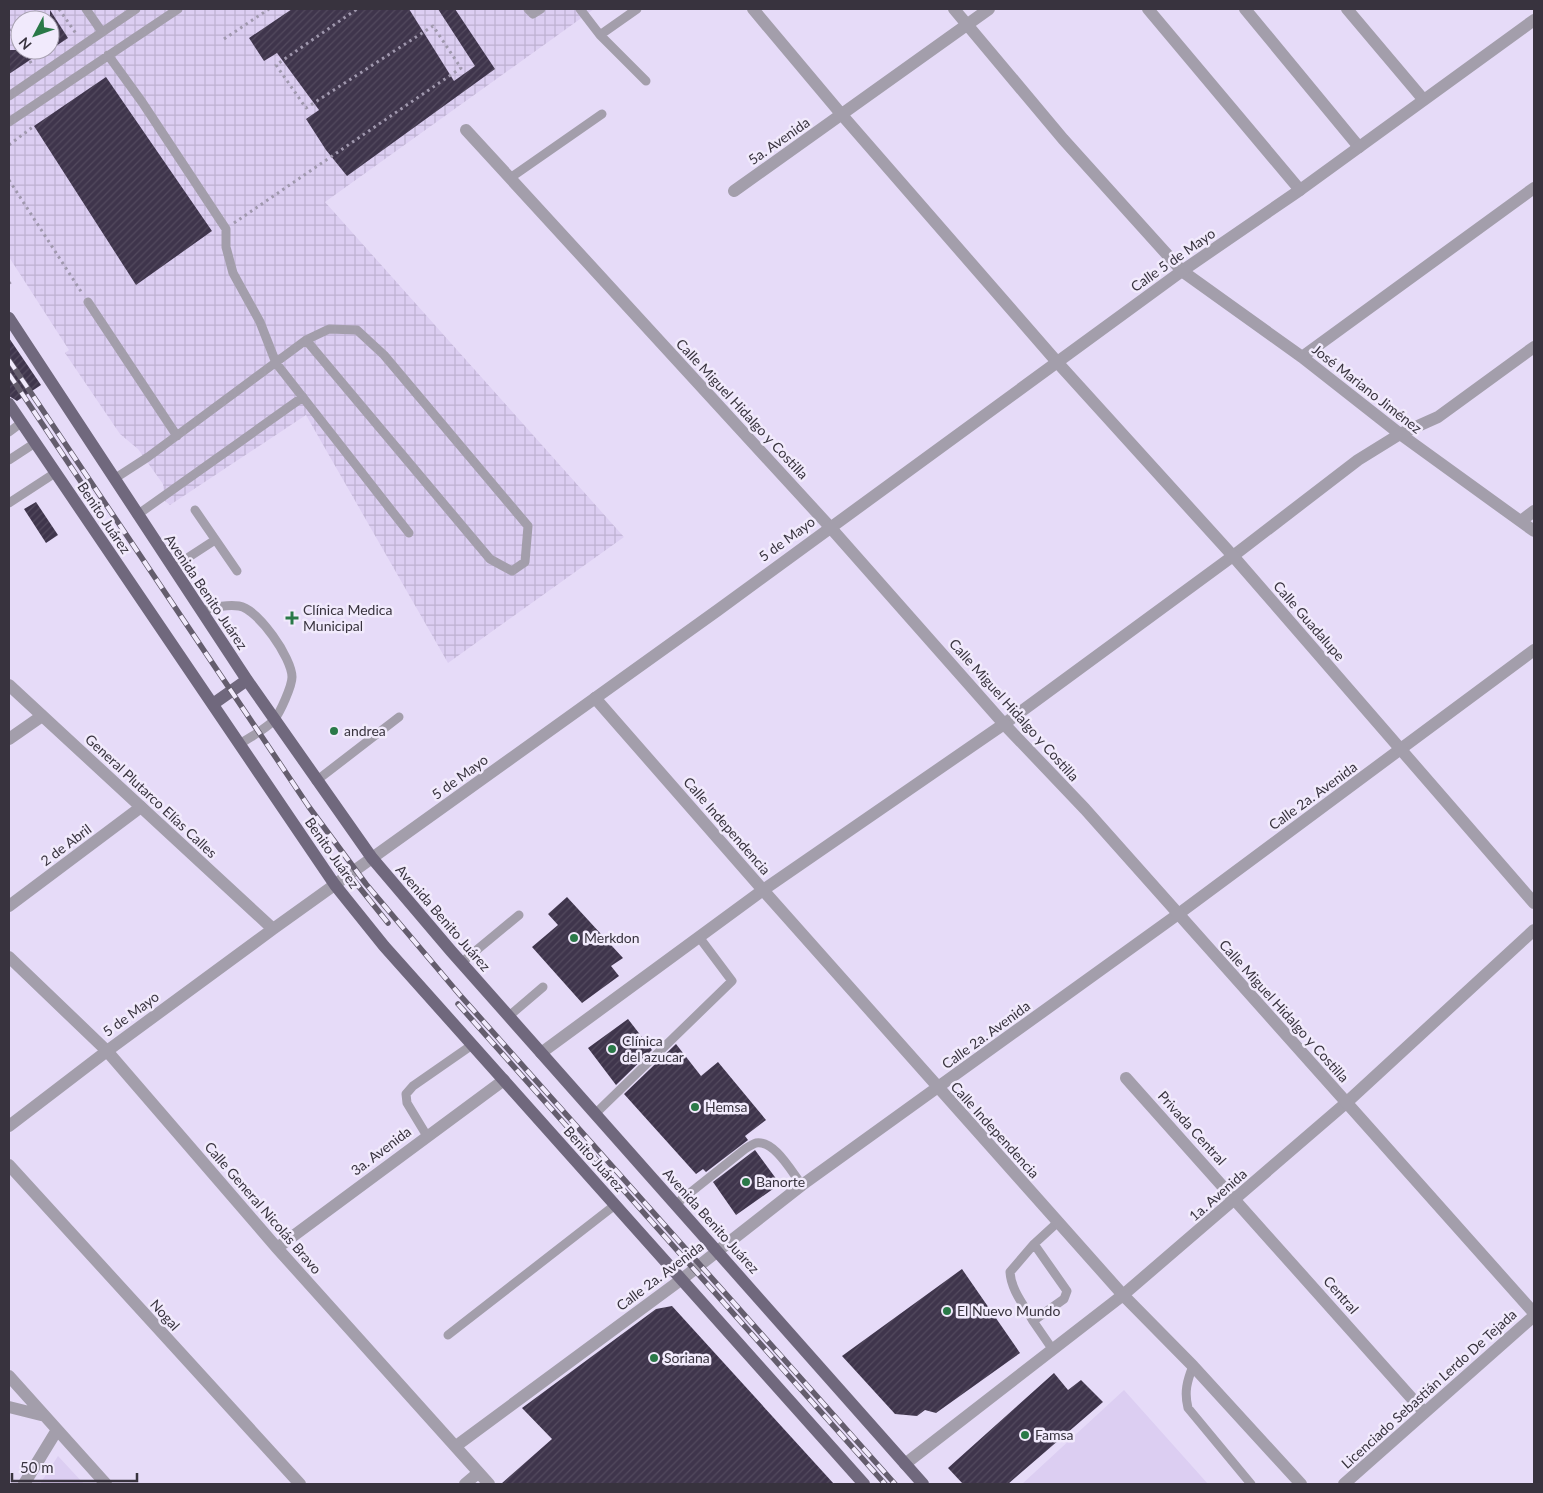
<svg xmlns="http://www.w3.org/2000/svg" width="1543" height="1493" font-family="Lato,sans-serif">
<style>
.built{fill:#dccef2}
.industrial{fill:url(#industrial-grid);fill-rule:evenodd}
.building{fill:url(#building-hatch)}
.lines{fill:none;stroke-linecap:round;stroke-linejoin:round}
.path{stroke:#a098ae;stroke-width:3;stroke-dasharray:2.5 4;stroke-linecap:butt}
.service{stroke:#a39eab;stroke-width:9}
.minor{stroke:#a39eab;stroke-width:12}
.tertiary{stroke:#a39eab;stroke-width:12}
.primary{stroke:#70687d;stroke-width:12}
.rail-casing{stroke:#645d6d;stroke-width:5.5}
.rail{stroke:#f1eafc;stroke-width:4;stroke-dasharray:11;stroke-linecap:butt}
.poi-dot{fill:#2a7948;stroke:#f1eafc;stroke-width:2}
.labels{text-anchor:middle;stroke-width:5;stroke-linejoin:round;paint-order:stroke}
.street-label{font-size:14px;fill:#38333e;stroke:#f1eafc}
.poi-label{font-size:14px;fill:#38333e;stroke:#f1eafc;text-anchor:start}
</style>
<defs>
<pattern id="industrial-grid" width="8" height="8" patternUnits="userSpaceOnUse" patternTransform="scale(1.25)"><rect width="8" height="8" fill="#dccef2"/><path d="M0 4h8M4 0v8" fill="none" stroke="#beb1d1"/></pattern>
<pattern id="building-hatch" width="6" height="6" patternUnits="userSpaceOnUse" patternTransform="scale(1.25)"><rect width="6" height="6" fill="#3f354c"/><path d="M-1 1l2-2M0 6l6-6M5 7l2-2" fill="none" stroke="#534a5e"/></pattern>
</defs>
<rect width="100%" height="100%" fill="#e6dbf8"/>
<!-- built -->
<path class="built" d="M1124,1390L1208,1484H1022Z
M58,1456L84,1484H40Z"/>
<!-- industrial -->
<path class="industrial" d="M9,9H594L325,202L624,537L448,663L306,415L170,505L165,501L163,484L138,449L120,434L65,353L69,350L9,257ZM20,20H50V50H20Z"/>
<!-- building -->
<path class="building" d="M292,9H409L454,81L475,66L438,9H455L495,69L347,176L326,150L306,119L319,110L277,53L264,61L249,38Z
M50,10L68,38L50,50Z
M9,50H45L9,74Z
M106,77L212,231L136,285L34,126Z
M9,338L41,385L17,401L9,396Z
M36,502L58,535L46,543L24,509Z
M567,897L623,958L611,966L619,976L582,1003L532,947L558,925L548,914Z
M628,1019L652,1050L616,1085L588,1048Z
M676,1044L701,1076L718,1062L766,1120L745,1136L748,1140L706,1172L703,1169L696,1174L624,1094Z
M755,1150L780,1184L736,1215L713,1182Z
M962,1269L1020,1353L936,1413L925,1410L917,1416L895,1414L842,1356Z
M672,1306L834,1484H501L552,1439L522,1408L656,1309Z
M1054,1373L1068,1390L1081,1380L1103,1402L1008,1484H963L948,1468Z"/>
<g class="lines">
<!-- path -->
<path class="path" d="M59,9L77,35
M9,29L20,46
M224,39L269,9
M23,50L33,66
M9,145L34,126
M9,180L82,293
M234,223L461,68L433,26L306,108L276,65L357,9
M9,282L11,285"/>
<!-- service -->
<path class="service" d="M86,9L102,32
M528,9L533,14L541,9
M580,9L600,35L646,81
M600,35L637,9
M108,55L142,102L226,229V247L233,273L260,322L276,363L409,533
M9,96L136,9
M9,122L178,9
M510,178L602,114
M88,302L177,436
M9,432L21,423
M9,460L35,443
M114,479L148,457L306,340L329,329L357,330L384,355L528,526L525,562L512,571L490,559L306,340
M9,503L55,473
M195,510L237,571
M137,515L303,397
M172,568L215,540
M201,611C213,608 226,604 239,606C258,609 292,658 292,677C292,686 280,713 274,720C266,729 250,737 240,744
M316,781L399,717
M461,963L519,915
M509,1016L543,987
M595,1114L732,981L699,937
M427,1136L407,1103L406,1094L413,1086L472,1045
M676,1204L745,1149C748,1147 753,1144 756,1143C775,1140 792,1173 802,1185
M1034,1244L1067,1291L1064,1299L1033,1321C1024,1305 1011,1290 1010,1272L1034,1244L1058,1222
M1033,1321L1053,1350
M448,1335L615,1205
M1193,1366C1187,1381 1184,1392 1188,1408L1251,1484"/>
<!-- minor -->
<path class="minor" d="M753,9L842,115L1057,362
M954,9L1063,139L1182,271L1302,357L1400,434L1534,531
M1148,9L1300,190
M1245,9L1359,147
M1347,9L1423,99
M466,130L830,527
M734,191L989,9
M1302,357L1534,188
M1521,521L1534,511
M595,698L763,890L1123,1295L1193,1366L1301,1484
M9,739L42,716
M9,906L141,807
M9,957L107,1051L277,1248L489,1484
M541,1053L763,890L1004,724L1233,556L1358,460L1400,434L1438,417L1534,347
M1126,1078L1424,1412
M9,1165L300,1484
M277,1248L504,1080
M9,1376L106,1484
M9,1407L45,1416
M456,1446L682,1279L802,1185L1177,915L1534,650
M905,1464L1123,1295L1346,1103L1534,930
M24,1484L57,1430
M465,1484L478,1473
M1344,1484L1534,1316"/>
<!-- tertiary -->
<path class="tertiary" d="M1057,362L1233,556L1534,903
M830,527L1004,724L1085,809L1534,1313
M9,685L273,929
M9,1126L107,1051L273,929L718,610L1182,271L1300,190L1534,20"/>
<!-- primary -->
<path class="primary" d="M9,318L247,680L372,858L451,951L923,1484
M9,404L335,885L384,946L864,1484
M213,704L247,680"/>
<defs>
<path id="rail" d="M9,360L309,807L366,884L459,994L895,1484
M9,374L85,488
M339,862L388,923
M458,1004L885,1484"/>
</defs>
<!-- rail casing -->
<use href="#rail" class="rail-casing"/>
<!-- rail -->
<use href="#rail" class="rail"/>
</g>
<!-- markers -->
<g class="poi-dot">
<path d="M289.5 610.5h5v5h5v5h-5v5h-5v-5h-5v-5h5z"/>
<circle cx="334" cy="731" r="5"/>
<circle cx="574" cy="938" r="5"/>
<circle cx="612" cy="1049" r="5"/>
<circle cx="695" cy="1107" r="5"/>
<circle cx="746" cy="1182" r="5"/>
<circle cx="947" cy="1311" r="5"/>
<circle cx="654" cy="1358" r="5"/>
<circle cx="1025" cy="1435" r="5"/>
</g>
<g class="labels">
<!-- street labels -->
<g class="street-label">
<text transform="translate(779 141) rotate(-35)" y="5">5a. Avenida</text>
<text transform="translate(1173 260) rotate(-35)" y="5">Calle 5 de Mayo</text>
<text transform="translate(1367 389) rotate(38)" y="5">José Mariano Jiménez</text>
<text transform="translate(742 409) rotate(47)" y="5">Calle Miguel Hidalgo y Costilla</text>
<text transform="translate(104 518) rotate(56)" y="5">Benito Juárez</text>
<text transform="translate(787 539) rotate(-36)" y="5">5 de Mayo</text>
<text transform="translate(206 592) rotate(56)" y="5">Avenida Benito Juárez</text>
<text transform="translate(1309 621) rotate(49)" y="5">Calle Guadalupe</text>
<text transform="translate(1014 710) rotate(48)" y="5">Calle Miguel Hidalgo y Costilla</text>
<text transform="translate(460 777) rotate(-36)" y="5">5 de Mayo</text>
<text transform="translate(151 796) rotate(43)" y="5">General Plutarco Elías Calles</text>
<text transform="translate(1313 796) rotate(-36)" y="5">Calle 2a. Avenida</text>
<text transform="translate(727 826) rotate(49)" y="5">Calle Independencia</text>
<text transform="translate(66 845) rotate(-37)" y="5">2 de Abril</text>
<text transform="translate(332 853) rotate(55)" y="5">Benito Juárez</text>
<text transform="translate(443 918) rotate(49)" y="5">Avenida Benito Juárez</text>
<text transform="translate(1284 1011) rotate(48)" y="5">Calle Miguel Hidalgo y Costilla</text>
<text transform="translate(131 1014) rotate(-36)" y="5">5 de Mayo</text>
<text transform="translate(986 1035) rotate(-36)" y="5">Calle 2a. Avenida</text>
<text transform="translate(1192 1128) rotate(48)" y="5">Privada Central</text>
<text transform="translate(995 1130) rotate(48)" y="5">Calle Independencia</text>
<text transform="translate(381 1151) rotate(-37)" y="5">3a. Avenida</text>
<text transform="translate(594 1159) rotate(48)" y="5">Benito Juárez</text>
<text transform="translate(1218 1195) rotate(-41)" y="5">1a. Avenida</text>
<text transform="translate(263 1208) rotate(49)" y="5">Calle General Nicolás Bravo</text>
<text transform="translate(711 1221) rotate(48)" y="5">Avenida Benito Juárez</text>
<text transform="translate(660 1276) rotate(-37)" y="5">Calle 2a. Avenida</text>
<text transform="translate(1341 1295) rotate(49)" y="5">Central</text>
<text transform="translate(165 1315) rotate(48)" y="5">Nogal</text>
<text transform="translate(1429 1389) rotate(-42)" y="5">Licenciado Sebastián Lerdo De Tejada</text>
</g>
<!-- poi labels -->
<g class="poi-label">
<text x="303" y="615">Clínica Medica<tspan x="303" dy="16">Municipal</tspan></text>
<text x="344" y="736">andrea</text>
<text x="584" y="943">Merkdon</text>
<text x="622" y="1046">Clínica<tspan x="622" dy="16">del azucar</tspan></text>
<text x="705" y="1112">Hemsa</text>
<text x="756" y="1187">Banorte</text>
<text x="957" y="1316">El Nuevo Mundo</text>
<text x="664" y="1363">Soriana</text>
<text x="1035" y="1440">Famsa</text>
</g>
</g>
<!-- border -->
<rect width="1543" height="1493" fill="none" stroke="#38333e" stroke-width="20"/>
<!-- north arrow -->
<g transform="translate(35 35) rotate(229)"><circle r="24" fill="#f1eafc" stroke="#a7a1b0"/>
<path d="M0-4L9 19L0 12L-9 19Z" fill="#2a7948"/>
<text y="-8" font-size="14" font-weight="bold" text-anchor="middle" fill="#38333e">N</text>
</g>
<!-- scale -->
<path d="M12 1473v8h125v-8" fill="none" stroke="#38333e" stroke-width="2.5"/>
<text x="20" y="1473" font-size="15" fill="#38333e" stroke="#f1eafc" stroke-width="4" paint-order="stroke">50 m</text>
</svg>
